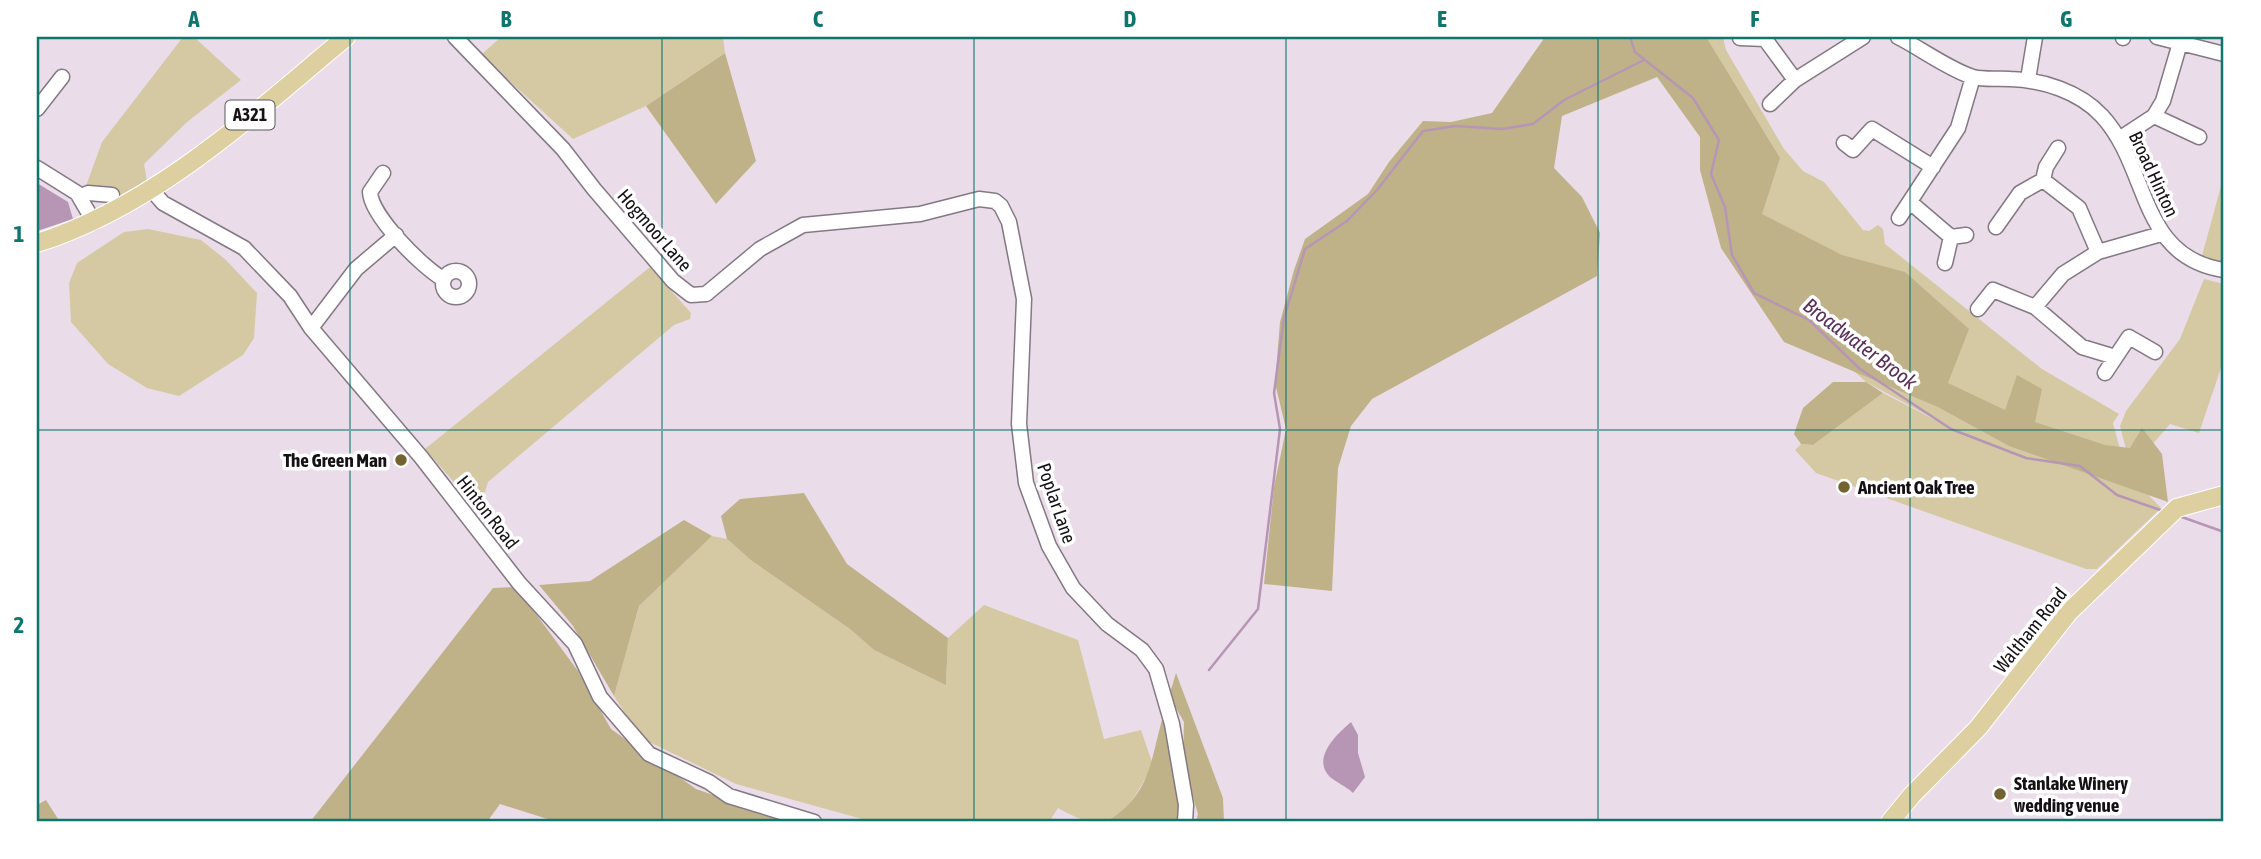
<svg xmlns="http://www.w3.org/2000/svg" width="2261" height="859" font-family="'Asap Condensed',sans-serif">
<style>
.green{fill:#d5c9a3}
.forest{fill:#bfb289}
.water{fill:#b796b5}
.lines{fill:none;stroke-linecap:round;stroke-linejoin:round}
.stream{stroke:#b796b5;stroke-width:2.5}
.minor-casing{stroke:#847883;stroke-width:17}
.major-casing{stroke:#fff;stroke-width:20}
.minor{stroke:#fff;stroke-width:14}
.major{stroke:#ddcfa0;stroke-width:18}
.grid{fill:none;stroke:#0f766e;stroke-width:2;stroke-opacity:0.55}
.poi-dot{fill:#71622f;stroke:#fff;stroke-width:2.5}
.labels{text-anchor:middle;stroke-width:7;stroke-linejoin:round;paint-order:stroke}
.shield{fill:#fff;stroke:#5b585b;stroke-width:2}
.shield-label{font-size:18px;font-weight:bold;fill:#151115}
.street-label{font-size:19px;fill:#151115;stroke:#fff}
.poi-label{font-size:19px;font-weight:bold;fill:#151115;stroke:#fff;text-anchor:start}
.water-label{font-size:21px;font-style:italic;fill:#5a2f59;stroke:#fff}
.neatline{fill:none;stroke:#0f766e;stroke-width:2.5}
.grid-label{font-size:23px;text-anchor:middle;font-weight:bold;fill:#0f766e}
</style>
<rect width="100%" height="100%" fill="#eadde9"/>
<!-- green -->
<path class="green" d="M183,37H194L241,80L187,122L144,164L147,181L123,195L86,186L102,142Z
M501,37H723L725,53L646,106L573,139L481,55Z
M1654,37H1723L1726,50L1784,149L1803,171L1824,182L1863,230L1869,231L1878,225L1883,229L1885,244L2042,369L2119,414L2113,423L2126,472L2161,508L2097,569H2086L1816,473L1795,450L1801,444L1813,445L1883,393L1949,427L1866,382L1761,287L1725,143Z
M2224,175V266L2200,263Z
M148,229L201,240L226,260L257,293L254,338L243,355L179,396L147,388L108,364L71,322L69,283L77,263L124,232Z
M650,267L691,313L690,319L674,325L488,482L479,511L425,449Z
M2204,279L2224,284V359L2199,433L2170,424L2131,469L2120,426L2126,411L2180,339Z
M712,536L727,539L752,561L850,629L874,650L946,684L948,638L984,605L1078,640L1104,739L1141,730L1153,765C1125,813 1116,841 1058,808L1049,822H873L736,784L641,738L614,696L639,606Z"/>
<!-- forest -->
<path class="forest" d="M1545,37H1706L1780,158L1762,214L1842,255L1905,272L1969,329L1948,383L2005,410L2017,375L2042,389L2035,422L2105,445L2130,448L2142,428L2162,454L2168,502L2009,446L1938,407L1784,342L1721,248L1700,170V137L1657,77L1562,116L1554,168L1582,197L1600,233L1597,276L1372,399L1351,426L1338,468L1332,591L1264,584L1274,487L1286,429L1275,383L1280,322L1294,270L1305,239L1368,194L1389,162L1423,121L1451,122L1492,113Z
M725,53L756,161L716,204L646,106Z
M1833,382H1866L1883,393L1813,445L1801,444L1794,434L1803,408Z
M804,493L847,564L948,638L946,685L874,650L850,629L752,561L727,539L721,516L740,499Z
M684,520L712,536L639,606L614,696L573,626L539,585L590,581Z
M516,587L578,671L611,729L696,789L790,822H557L500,804L487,822H310L493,588Z
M1176,673L1223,798L1224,822H1196L1198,814L1183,764L1184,722L1169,696Z
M1164,713L1179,788V822H1106C1152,795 1150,759 1164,713Z
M46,800L60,822H37V805Z"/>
<!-- water -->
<path class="water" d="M37,183L68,202L73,219L37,231Z
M1351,722L1358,735V753L1365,777L1353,793C1346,786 1337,783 1330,777C1311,758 1337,734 1351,722Z"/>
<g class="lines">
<!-- stream -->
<path class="stream" d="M1630,37L1635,52L1693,98L1719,140L1711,174L1725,207L1732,255L1754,293L1809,320L1860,369L1951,429L2026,458L2080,466L2117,495L2163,511
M2179,516L2224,532
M1209,670L1258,609L1280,429L1274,393L1284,318L1305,249L1347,221L1377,190L1423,131L1455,126L1502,129L1533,124L1564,100L1644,60"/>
<defs>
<path id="minor" d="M455,37L563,149L594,189L673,281L691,295L706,294L760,249L803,225L920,214L979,199L995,201L1001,206L1009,222L1024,299L1019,424L1026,483L1049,546L1073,588L1107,624L1142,650L1156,669L1172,724L1186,805L1185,822
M1898,37C1920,48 1950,70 1973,77C1984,80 1999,78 2010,79C2042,80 2079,91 2102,116C2150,168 2138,257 2224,270
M2157,37L2224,54
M1740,38L1765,39L1795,80L1863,37
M2123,38V37
M2028,79L2035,37
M1770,104L1795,80
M37,109L62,77
M2154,116L2199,137
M2119,139L2154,116L2163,101L2180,43
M1844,143L1853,150L1872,129L1933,167
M37,168L77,193L94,222
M383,173L370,192C371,216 422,267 443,279
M2043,180L2046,167L2058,148
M150,188L163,203L244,248L290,296L311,328L421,457L519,583L575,644L600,697L649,754L709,782L729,796L814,822
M80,197L88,193L112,195
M1910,202L1951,237L1945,263
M1899,218L1958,128L1973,77
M1996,227L2020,193L2043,180L2079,208L2098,252
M1951,237L1966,235
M443 284a13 13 0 1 1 26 0a13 13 0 1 1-26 0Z
M1978,309L1993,290L2035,307
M311,328L356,269L396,235
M2115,357L2082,347L2035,307L2063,274L2098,252L2161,234
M2105,373L2129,337L2155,352"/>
<path id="major" d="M37,243C155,206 252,115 346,37
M1890,822L1912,795L1978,728L2069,612L2177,508L2224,495"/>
</defs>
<!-- minor casing -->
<use href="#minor" class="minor-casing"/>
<!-- major casing -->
<use href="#major" class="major-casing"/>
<!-- minor -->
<use href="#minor" class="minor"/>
<!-- major -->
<use href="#major" class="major"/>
</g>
<!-- grid -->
<path class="grid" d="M350,37V822M662,37V822M974,37V822M1286,37V822M1598,37V822M1910,37V822M37,430H2224"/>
<!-- markers -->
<g class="poi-dot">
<circle cx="401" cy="460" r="7"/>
<circle cx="1844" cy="487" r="7"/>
<circle cx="2000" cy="794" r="7"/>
</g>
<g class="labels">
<!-- shield labels -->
<rect class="shield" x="225.5" y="100.5" width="49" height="29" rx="5"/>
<g class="shield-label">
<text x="250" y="121">A321</text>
</g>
<!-- street labels -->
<g class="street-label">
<text transform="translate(2154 174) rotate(65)" y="7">Broad Hinton</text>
<text transform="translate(655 230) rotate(49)" y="7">Hogmoor Lane</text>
<text transform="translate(1057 503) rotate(71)" y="7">Poplar Lane</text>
<text transform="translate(488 512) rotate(52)" y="7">Hinton Road</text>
<text transform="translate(2030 630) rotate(-51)" y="7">Waltham Road</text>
</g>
<!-- poi labels -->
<g class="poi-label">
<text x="387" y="467" text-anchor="end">The Green Man</text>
<text x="1858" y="494">Ancient Oak Tree</text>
<text x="2014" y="790">Stanlake Winery<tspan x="2014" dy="22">wedding venue</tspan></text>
</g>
<!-- water labels -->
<g class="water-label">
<text transform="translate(1860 344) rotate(37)" y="7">Broadwater Brook</text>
</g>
</g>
<!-- border -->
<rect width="2261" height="859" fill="none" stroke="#ffffff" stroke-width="77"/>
<rect x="38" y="38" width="2184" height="782" class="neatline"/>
<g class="grid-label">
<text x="194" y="27">A</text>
<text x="506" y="27">B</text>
<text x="818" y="27">C</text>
<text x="1130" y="27">D</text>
<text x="1442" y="27">E</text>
<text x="1755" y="27">F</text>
<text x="2066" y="27">G</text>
<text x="19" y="242">1</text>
<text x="19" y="633">2</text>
</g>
</svg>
